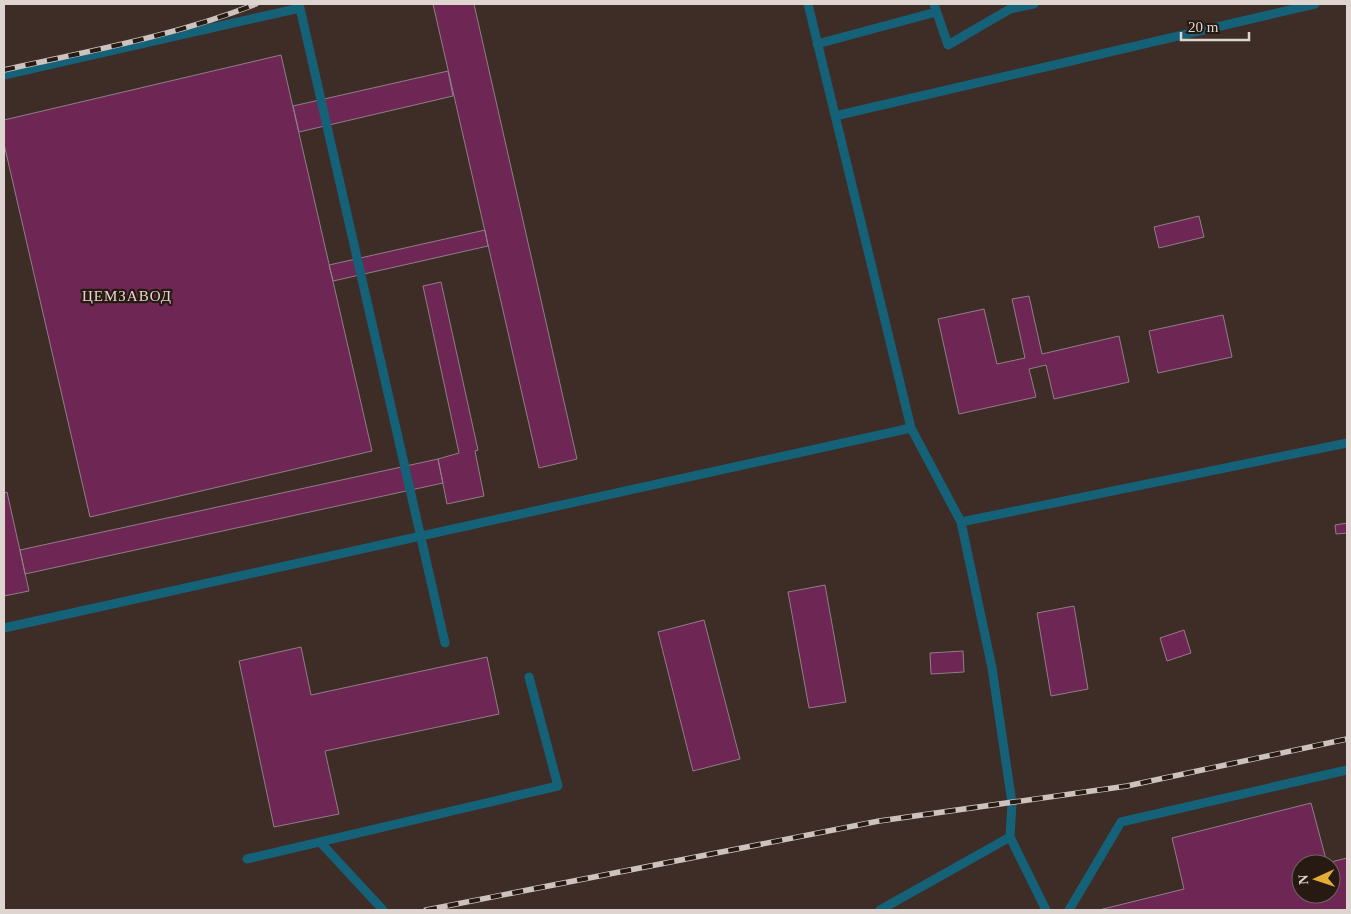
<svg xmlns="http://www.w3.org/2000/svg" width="1351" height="914" font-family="'Times New Roman',serif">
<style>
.industrial{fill:#3e2c26;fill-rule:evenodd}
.building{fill:#6e2754;stroke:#8f7e87;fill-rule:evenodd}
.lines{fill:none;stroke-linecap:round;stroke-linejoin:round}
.service{stroke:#156178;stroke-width:9}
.rail-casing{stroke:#ccc2be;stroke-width:5.5}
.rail{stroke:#261a13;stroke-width:4;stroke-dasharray:11;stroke-linecap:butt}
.labels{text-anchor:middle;stroke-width:4.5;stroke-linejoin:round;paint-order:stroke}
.neighbourhood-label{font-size:15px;letter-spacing:1px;fill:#e7d5cb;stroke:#261a13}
</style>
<rect width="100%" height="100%" fill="#30231c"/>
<!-- industrial -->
<path class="industrial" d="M4,4H1347V910H4ZM1301,864H1331V894H1301Z"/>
<!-- building -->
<path class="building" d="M433,4H474L577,459L539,468Z
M281,55L372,451L90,517L4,144V120Z
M448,71L453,96L299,132L293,106Z
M1199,216L1204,237L1159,248L1154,227Z
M485,230L488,246L333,281L329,265Z
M441,282L478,450L475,451L484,496L447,504L438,459L459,453L423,286Z
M1029,296L1042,354L1119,336L1129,382L1054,399L1046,365L1029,369L1036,397L959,414L938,319L984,309L997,364L1025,358L1012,299Z
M1223,315L1232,357L1158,373L1149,331Z
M438,459L443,483L25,574L20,550Z
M7,492L29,591L4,596V493Z
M1347,523V533L1336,534L1335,525Z
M825,585L846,702L809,708L788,592Z
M1074,606L1088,689L1051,696L1037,613Z
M704,620L740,759L693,771L658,632Z
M1184,630L1191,653L1167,661L1160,638Z
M301,647L311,695L487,657L499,714L325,751L339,814L274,827L239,661Z
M963,651L964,672L931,674L930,653Z
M1311,803L1327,863L1347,858V910H1099L1184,889L1172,838ZM1301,864H1331V894H1301Z"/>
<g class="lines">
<!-- service -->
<path class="service" d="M808,4L911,428L961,522L992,668L1012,803L1010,837L880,910
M934,4L948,45L1010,9L1034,4
M817,44L936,12
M4,75L300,8L445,643
M835,116L1315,4
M961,522L1347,443
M4,628L911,428
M1010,837L1046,910
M320,842L383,910
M247,859L558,786L529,677
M1069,910L1121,822L1347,770"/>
<defs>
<path id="rail" d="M4,70C89,51 175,36 256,4
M426,910L879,821L1127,786L1347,739"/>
</defs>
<!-- rail casing -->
<use href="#rail" class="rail-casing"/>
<!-- rail -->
<use href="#rail" class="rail"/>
</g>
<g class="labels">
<!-- neighbourhood labels -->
<g class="neighbourhood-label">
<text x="127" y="301">ЦЕМЗАВОД</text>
</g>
</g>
<!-- border -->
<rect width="1351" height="914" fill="none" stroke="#ded5d1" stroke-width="10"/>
<!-- north arrow -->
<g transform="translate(1316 879) rotate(267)"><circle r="24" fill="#261a13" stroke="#70655f"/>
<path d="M0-4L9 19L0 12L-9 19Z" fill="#e6ad36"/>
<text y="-8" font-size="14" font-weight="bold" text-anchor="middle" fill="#ded5d1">N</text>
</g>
<!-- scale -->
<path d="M1181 32v8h68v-8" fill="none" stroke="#ded5d1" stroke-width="2.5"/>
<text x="1188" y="32" font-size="15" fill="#ded5d1" stroke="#261a13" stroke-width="4" paint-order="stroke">20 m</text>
</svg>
